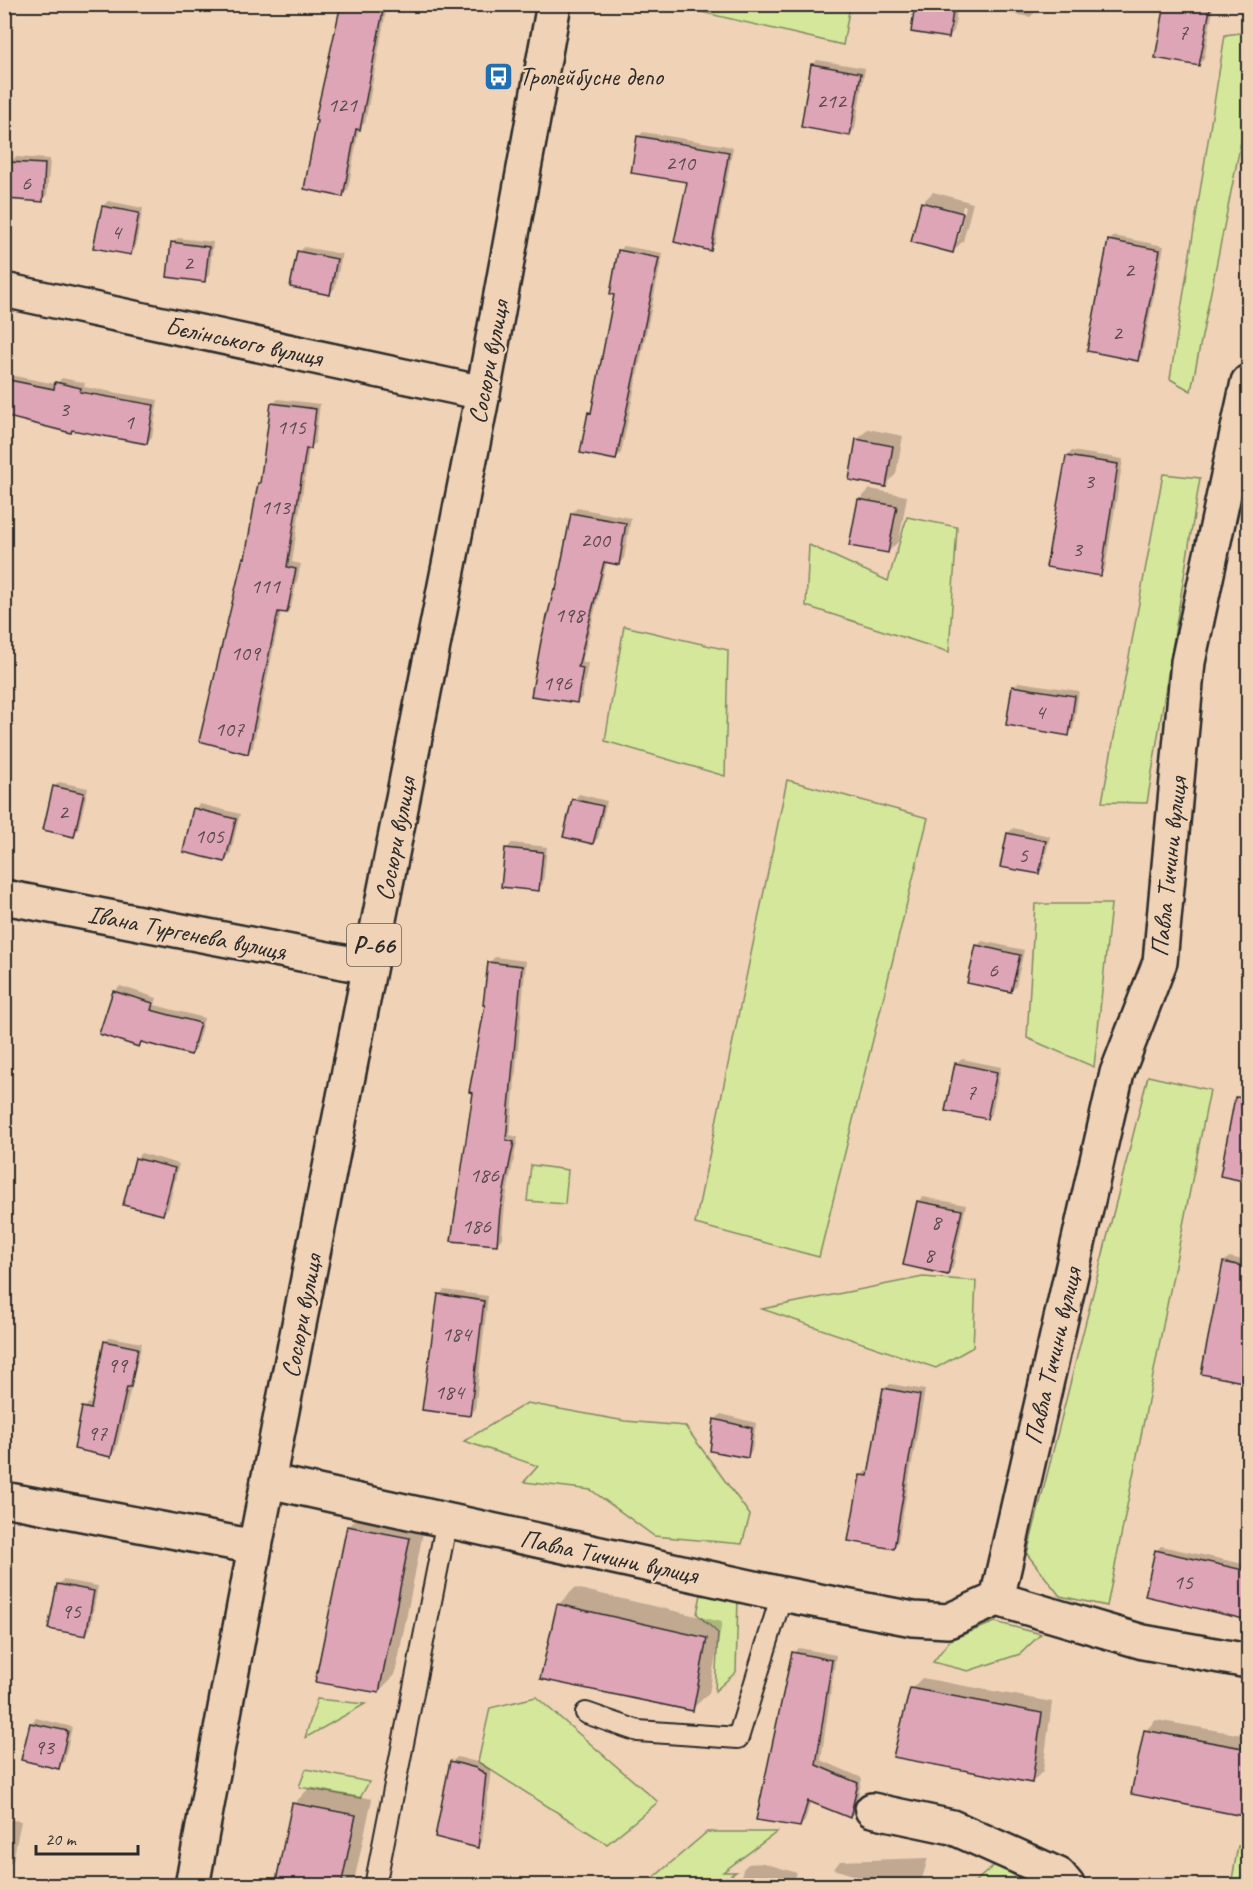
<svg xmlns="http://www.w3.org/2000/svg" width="1253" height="1890" font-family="Caveat,sans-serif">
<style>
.green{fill:#d5e79b;stroke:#808963;stroke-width:1.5}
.shadow{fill:#0003;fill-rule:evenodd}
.building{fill:#dea5b6;stroke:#2b2b2b;stroke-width:1.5}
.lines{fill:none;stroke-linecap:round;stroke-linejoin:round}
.service-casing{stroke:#2b2b2b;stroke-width:24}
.minor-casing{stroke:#2b2b2b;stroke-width:38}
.primary-casing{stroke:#2b2b2b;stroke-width:38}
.service{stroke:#f0d2b6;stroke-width:20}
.minor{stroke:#f0d2b6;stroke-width:33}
.primary{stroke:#f0d2b6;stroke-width:33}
.labels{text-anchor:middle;stroke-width:4.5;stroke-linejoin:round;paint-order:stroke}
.number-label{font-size:22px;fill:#584a4e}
.shield{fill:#f0d2b6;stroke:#665d55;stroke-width:1.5}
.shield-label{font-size:24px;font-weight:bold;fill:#2b2b2b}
.poi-label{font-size:26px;fill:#2b2b2b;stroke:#f0d2b6;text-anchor:start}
.street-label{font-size:26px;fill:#2b2b2b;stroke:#f0d2b6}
</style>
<rect width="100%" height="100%" fill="#f0d2b6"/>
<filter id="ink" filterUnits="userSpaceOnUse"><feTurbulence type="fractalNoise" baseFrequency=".0167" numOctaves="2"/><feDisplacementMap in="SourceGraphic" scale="12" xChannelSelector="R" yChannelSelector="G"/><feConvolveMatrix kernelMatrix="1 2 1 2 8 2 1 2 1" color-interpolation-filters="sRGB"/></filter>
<g filter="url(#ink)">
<!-- green -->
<path class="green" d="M685,4H850V5L843,45L684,8Z
M1248,32V107L1191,391L1170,379L1225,35Z
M1163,474L1200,478L1147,803L1102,802Z
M907,517L957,527L949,652L806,606L809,545L888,581Z
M624,626L728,650L725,776L605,741Z
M787,780L928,818L819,1257L695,1224Z
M1035,904H1111L1094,1067L1027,1038Z
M1148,1076L1210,1090L1107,1606L1060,1596L1027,1554Z
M531,1165L568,1170L565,1204L527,1201Z
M923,1277L976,1281L973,1347L936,1368L762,1309Z
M527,1403L625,1421L685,1426L750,1515L742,1544L654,1536L591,1490L524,1482L538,1466L464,1441Z
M702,1590L738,1597L736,1672L715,1691L718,1633L697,1614Z
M995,1622L1041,1634L1020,1654L968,1671L933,1662L950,1640Z
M536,1697L658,1802L607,1844L478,1762L490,1708Z
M317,1699L365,1704L305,1738Z
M306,1769L369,1782L360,1798L299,1787Z
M707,1832H777L723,1872H736L716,1885H661L652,1879Z
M1238,1846L1248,1848V1885H1231Z
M996,1864L1030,1885L970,1886Z"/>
<!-- shadow -->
<path class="shadow" d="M342,4L387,6L365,123L359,128L348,190L342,195Z
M917,4H958L954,31L949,36Z
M987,4H1036L1035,12L1030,17L986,9Z
M1167,4H1214L1204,59L1199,64Z
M817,60L865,68L855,129L850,134L812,65Z
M643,132L733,147L715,244L710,249L689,181L638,137Z
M16,157L50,159L47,195L42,200L10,162Z
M933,192L973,203L963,241L952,252L922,203ZM963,206H966L958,241H954Z
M108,201L143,208L135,249L130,254L103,206Z
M1114,236L1164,246L1142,355L1137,360L1109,241Z
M178,238L213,242L209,275L204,281L172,243Z
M624,246L663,253L621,453L616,458L589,413L593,409L616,294L619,251Z
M304,247L342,254L335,288L330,293L299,252Z
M4,374L56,384L62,378L85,383L84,387L158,400L152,437L147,442L74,429L71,432L4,415Z
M278,399L320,404L315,443L309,449L292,562L301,564L291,607L286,612L281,611L253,747L248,752L244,558L247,555L259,483L262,480L273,404Z
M868,429L903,436L896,474L885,485L857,440Z
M1072,451L1123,459L1105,569L1100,574L1067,456Z
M870,489L907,496L899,541L888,552L859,500Z
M577,508L631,518L624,558L619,564L607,561L582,663H588L582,697L577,702L555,590L558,587L572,513Z
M1019,682L1079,691L1073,729L1068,734L1014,687Z
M59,782L88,788L78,830L73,835L54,787Z
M579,794L607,801L598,838L593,843L574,800Z
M200,804L240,814L230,855L225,861L194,809Z
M1013,828L1050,836L1043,868L1038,873L1008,833Z
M512,843L547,847L543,884L538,889L507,848Z
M982,941L1024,950L1016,986L1011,991L977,946Z
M495,957L526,961L510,1135L518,1137L505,1204L502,1238L497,1244L487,1004L489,963Z
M120,986L157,998L155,1005L204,1018L196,1049L191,1054L143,1041L139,1045L101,1033L115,991Z
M962,1059L1001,1067L992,1113L987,1118L956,1064Z
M1239,1129L1248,1130V1180L1221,1175Z
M141,1153L179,1164L168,1209L162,1214L136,1159Z
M923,1197L966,1205L953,1268L948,1273L918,1202Z
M1229,1257L1248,1261V1382L1203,1373L1224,1262Z
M444,1290L488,1296L475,1410L470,1415L439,1295Z
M110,1337L142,1343L116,1450L111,1455L84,1408L89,1403L94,1404L105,1342Z
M890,1384L925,1390L898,1542L893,1547L861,1476L866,1471H871L885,1389Z
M721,1414L756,1423L752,1451L747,1456L712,1450L716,1419Z
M365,1510L425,1522L395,1675L379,1691L349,1526Z
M1161,1546L1248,1565V1619L1147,1595L1156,1551Z
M63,1580L98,1586L90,1629L85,1634L58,1585Z
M575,1588L722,1622L709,1693L692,1709L542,1678L559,1604Z
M799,1648L836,1655L821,1760L862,1778L855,1811L850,1816L811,1800L805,1821L800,1826L794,1653Z
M922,1678L1052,1702L1043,1771L1032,1782L911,1689Z
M36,1718L72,1727L64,1762L59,1767L31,1723Z
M1156,1720L1248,1736V1815L1133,1793L1145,1731Z
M457,1757L481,1763L491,1769L482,1842L477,1847L452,1762Z
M310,1787L372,1799L353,1886H277L294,1804Z
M4,1819L21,1821L13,1860L8,1865L4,1864Z
M928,1858L920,1886H887L834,1869L840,1861Z
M764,1863L797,1873L791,1886H740L743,1869L748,1864Z
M413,1880L442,1886H408Z"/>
<!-- building -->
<path class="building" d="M341,4L383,11L360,130L356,129L343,197L304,189L317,121L315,120Z
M915,4H954L949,38L911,32Z
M1165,4H1211L1199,66L1155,58Z
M811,64L861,73L850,136L801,127Z
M637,136L729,152L711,251L674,242L687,182L631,173Z
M9,162L45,164L43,202L7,199Z
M921,202L963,213L953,253L911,242Z
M102,206L139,213L131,255L93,248Z
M1108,240L1160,250L1138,361L1087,351Z
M171,242L209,247L205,282L167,277Z
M618,250L659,258L616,460L580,453L588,412L591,413L614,295L610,294Z
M297,251L337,259L330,295L290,287Z
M4,379L54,389L55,382L81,388L80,392L154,405L147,444L72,430L71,433L4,416Z
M271,403L316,409L311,449H306L287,567L296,569L287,613L278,612L248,754L199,741L243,557L245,558L258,483H260Z
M856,439L893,446L886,487L849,480Z
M1066,456L1118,464L1101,576L1046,567Z
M858,499L897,506L888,553L849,546Z
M571,513L626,523L619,565L604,562L578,667L583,668L577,703L531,696L541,641L554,589L556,590Z
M1012,686L1075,696L1069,736L1006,725Z
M53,786L84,793L74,837L43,830Z
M572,799L603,806L593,844L563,837Z
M193,808L236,819L225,862L183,852Z
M1007,833L1046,841L1039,874L1000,867Z
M505,848L543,852L539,891L501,887Z
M976,945L1020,955L1011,992L967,983Z
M488,962L522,966L506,1140L514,1142L500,1210L497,1245L451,1241L473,1093L469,1092L485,1005H483Z
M113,991L153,1003L151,1010L200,1023L191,1055L141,1042L139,1047L99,1034Z
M955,1063L997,1072L987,1119L945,1111Z
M1235,1097L1248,1098V1182L1220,1176Z
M135,1158L175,1168L163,1215L123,1205Z
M917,1201L962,1210L948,1275L903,1265Z
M1223,1262L1248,1267V1383L1201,1374Z
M438,1294L484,1301L470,1416L422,1410Z
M104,1341L138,1348L131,1387H127L111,1457L74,1449L82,1407L91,1409Z
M883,1388L920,1395L894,1549L848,1541L860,1475L868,1476Z
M714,1419L752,1428L748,1458L710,1451Z
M347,1526L410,1538L379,1693L315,1682Z
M1155,1550L1248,1571V1620L1145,1596Z
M57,1584L94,1591L86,1636L48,1629Z
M557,1604L707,1638L693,1711L540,1679Z
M792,1652L832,1660L816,1765L858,1783L850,1818L808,1801L800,1827L756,1820Z
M910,1688L1042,1713L1032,1783L893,1757Z
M30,1723L68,1731L59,1769L21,1760Z
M1144,1730L1248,1749V1817L1131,1794Z
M450,1761L476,1768L486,1774L478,1848L435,1837Z
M292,1803L356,1815L341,1886H275Z"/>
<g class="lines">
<defs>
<path id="service" d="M586,1713L638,1731L738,1738L782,1594
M375,1886L447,1520"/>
<path id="minor" d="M4,290L483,393
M4,897L369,967
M268,1481L782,1594L913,1619L948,1621L997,1599L1117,1073L1160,962L1188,662L1248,382
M4,1499L255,1547
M997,1599L1143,1642L1248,1661
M872,1810L952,1827L1059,1875L1068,1886"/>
<path id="primary" d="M192,1886L255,1547L483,393L554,4"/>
</defs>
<!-- service casing -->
<use href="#service" class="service-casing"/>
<!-- minor casing -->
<use href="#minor" class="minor-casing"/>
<!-- primary casing -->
<use href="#primary" class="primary-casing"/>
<!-- service -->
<use href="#service" class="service"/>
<!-- minor -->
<use href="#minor" class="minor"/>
<!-- primary -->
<use href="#primary" class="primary"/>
</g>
</g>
<!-- icons -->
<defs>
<symbol id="bus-square" viewBox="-11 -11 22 22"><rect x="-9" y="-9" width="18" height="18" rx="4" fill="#1f6fb2" stroke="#f0d2b6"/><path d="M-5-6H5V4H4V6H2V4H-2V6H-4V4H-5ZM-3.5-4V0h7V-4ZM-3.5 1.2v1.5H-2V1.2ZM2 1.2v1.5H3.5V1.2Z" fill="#fff"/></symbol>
</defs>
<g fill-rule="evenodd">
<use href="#bus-square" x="482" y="60" width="33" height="33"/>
</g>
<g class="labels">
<!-- number labels -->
<g class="number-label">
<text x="1183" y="39">7</text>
<text x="831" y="108">212</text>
<text x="342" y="112">121</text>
<text x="680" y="170">210</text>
<text x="26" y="190">6</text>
<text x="116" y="239">4</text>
<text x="188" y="270">2</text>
<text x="1129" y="277">2</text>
<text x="1117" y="340">2</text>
<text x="64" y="416">3</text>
<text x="129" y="429">1</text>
<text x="291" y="434">115</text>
<text x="1089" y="488">3</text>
<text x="275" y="514">113</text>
<text x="595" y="547">200</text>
<text x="1077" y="556">3</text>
<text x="265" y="593">111</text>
<text x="569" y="622">198</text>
<text x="245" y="660">109</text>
<text x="557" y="690">196</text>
<text x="1040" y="719">4</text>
<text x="229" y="736">107</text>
<text x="63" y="819">2</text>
<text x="209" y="843">105</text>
<text x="1023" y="862">5</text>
<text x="993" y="977">6</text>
<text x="971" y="1099">7</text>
<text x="484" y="1182">186</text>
<text x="936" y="1229">8</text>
<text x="476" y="1233">186</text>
<text x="929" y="1262">8</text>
<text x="456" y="1341">184</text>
<text x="117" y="1372">99</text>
<text x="449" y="1399">184</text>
<text x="97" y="1440">97</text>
<text x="1183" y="1589">15</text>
<text x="71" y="1618">95</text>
<text x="44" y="1754">93</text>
</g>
<!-- shield labels -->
<rect class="shield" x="347" y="924" width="54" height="42" rx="4.5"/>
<g class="shield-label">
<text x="374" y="953">Р-66</text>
</g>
<!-- poi labels -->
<g class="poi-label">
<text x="519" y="85">Тролейбусне депо</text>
</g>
<!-- street labels -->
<g class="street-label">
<text transform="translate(244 341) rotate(12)" y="9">Бєлінського вулиця</text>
<text transform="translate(488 362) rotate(-79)" y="9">Сосюри вулиця</text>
<text transform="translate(395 839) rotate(-79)" y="9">Сосюри вулиця</text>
<text transform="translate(1168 867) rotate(-84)" y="9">Павла Тичини вулиця</text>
<text transform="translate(187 932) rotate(11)" y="9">Івана Тургенєва вулиця</text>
<text transform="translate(301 1316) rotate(-79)" y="9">Сосюри вулиця</text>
<text transform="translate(1052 1356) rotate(-77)" y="9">Павла Тичини вулиця</text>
<text transform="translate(609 1556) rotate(12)" y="9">Павла Тичини вулиця</text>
</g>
</g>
<!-- margin -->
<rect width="1253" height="1890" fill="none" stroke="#f0d2b6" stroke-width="24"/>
<rect x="12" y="12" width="1229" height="1866" fill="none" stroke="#2b2b2b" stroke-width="2" filter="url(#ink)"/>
<!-- scale -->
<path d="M36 1845v9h102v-9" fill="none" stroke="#2b2b2b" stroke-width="3"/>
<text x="45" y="1845" font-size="18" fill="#2b2b2b" stroke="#f0d2b6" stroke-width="4.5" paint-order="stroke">20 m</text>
</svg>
